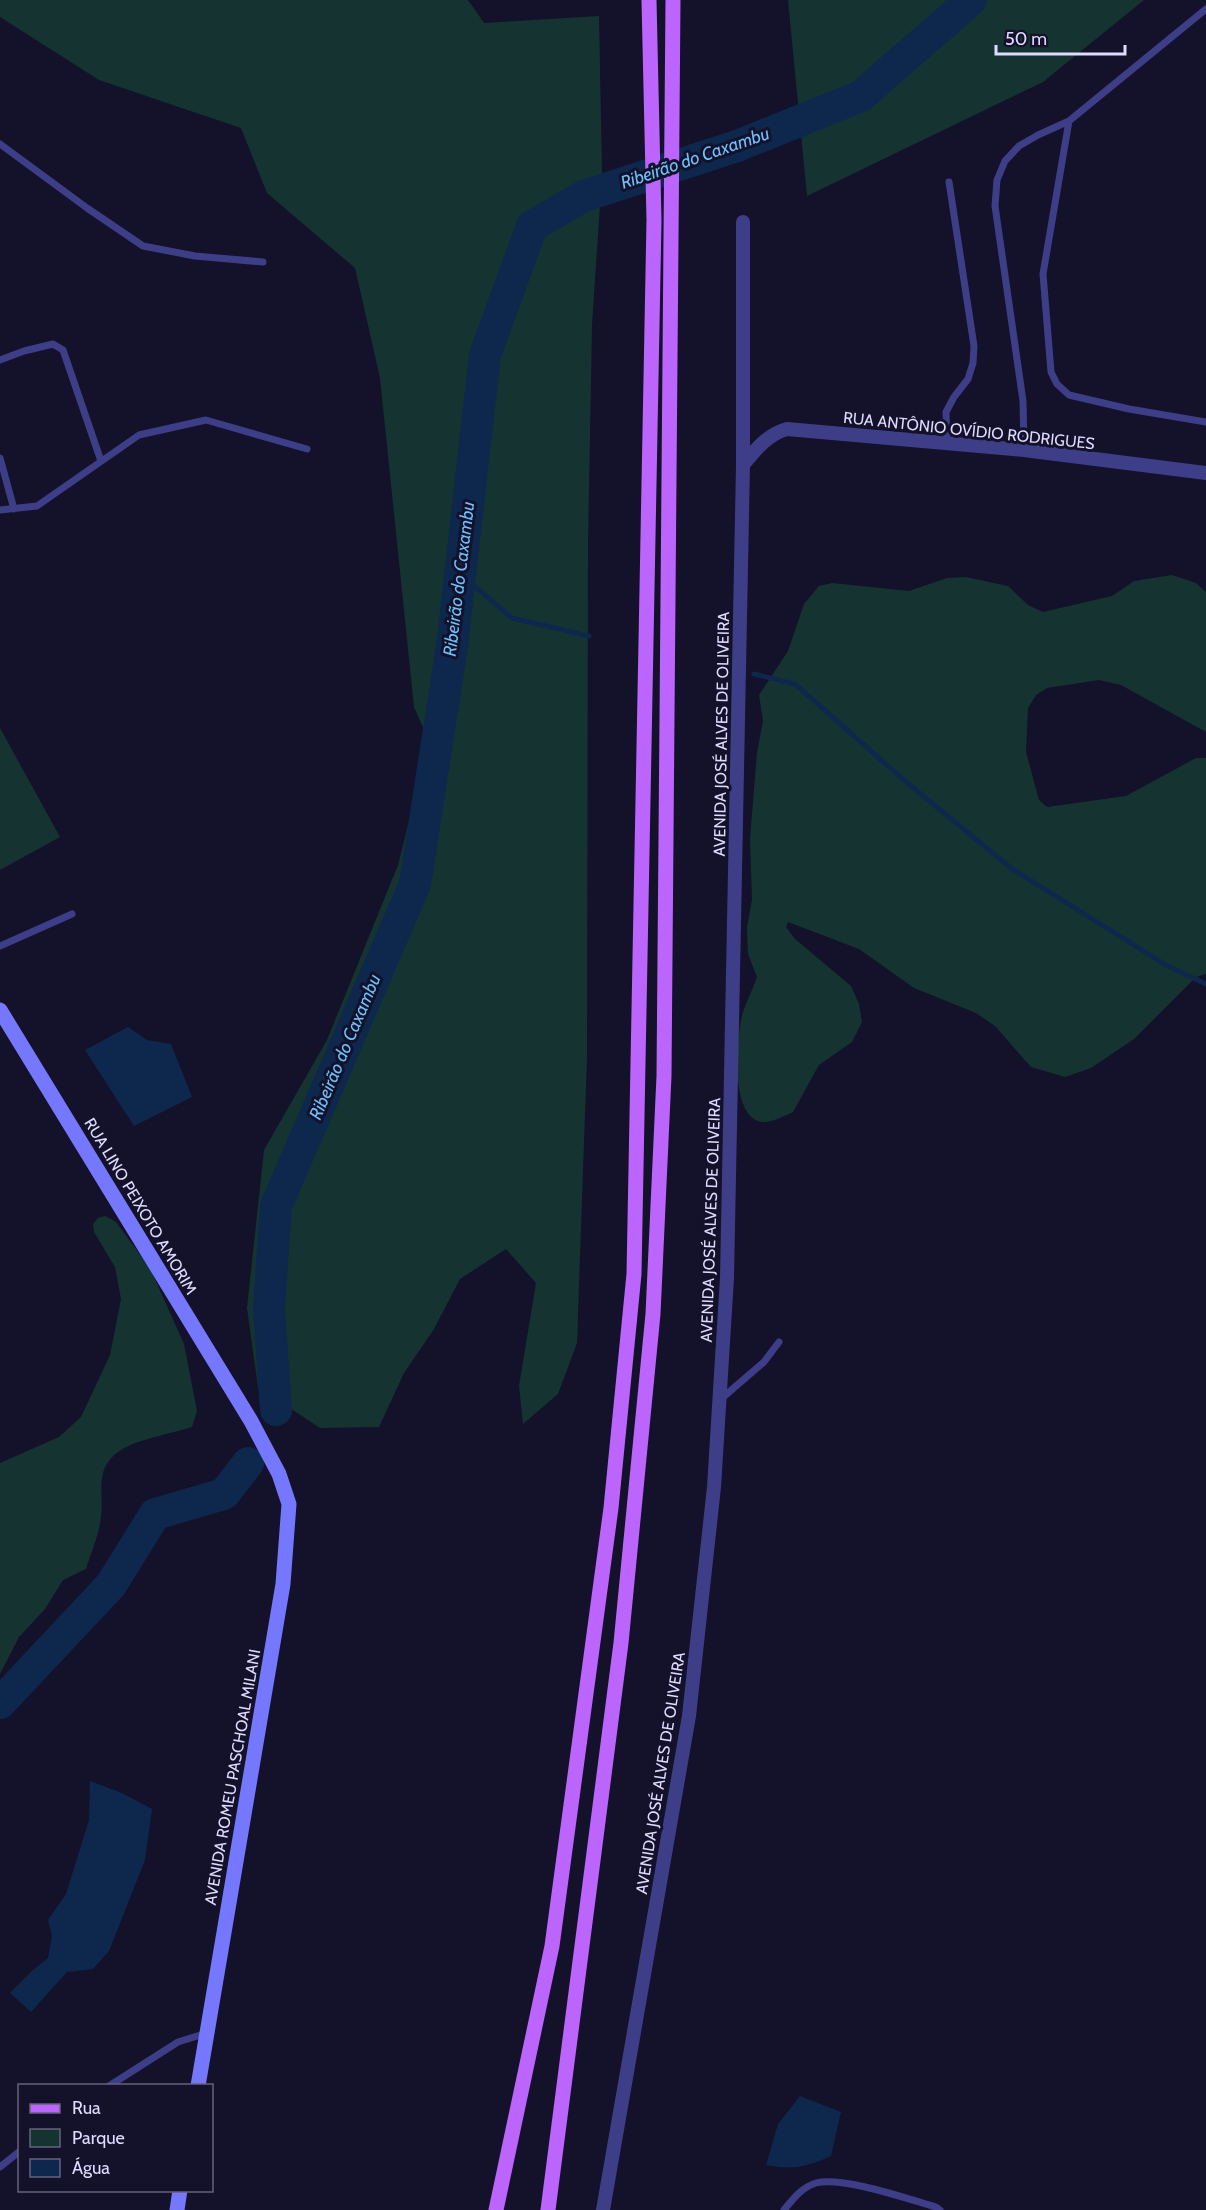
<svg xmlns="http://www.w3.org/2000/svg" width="1206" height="2210" font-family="Cabin,sans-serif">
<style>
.green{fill:#153431}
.water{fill:#0e284d}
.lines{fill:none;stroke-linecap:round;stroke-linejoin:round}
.stream{stroke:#0e284d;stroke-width:5}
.river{stroke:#0e284d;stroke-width:32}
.lane{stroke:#3e3e88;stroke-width:7}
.street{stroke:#3e3e88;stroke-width:14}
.secondary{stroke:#7578fc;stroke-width:15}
.primary{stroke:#bc65fc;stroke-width:15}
.labels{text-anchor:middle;stroke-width:6;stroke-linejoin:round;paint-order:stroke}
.street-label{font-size:16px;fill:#dedbfe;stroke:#14112a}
.water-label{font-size:18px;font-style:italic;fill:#6cc0fc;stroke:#14112a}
</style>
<rect width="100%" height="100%" fill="#14112a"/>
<!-- green -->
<path class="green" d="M0,0H468L484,23L599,16L602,174L592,325L588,545L587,1056L577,1343L558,1394L523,1424L519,1386L536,1283L506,1249L460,1279L434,1329L404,1373L379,1427L320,1428L258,1387L247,1308L264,1150L327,1040L398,865L429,741L414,707L380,378L355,268L267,193L241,128L99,80L0,17Z
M788,0H1144L1043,82L807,196Z
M1172,575L1196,583L1206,592V732L1121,685L1099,680L1047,688L1036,695L1028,708L1026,752L1039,800L1047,807L1126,796L1196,758H1206V974L1196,977L1134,1039L1091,1068L1065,1077L1031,1067L995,1026L976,1013L914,988L859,949L788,922L786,927L795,939L851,986L859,1004L862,1022L852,1042L819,1065L793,1112C784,1116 768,1125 758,1121C730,1111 736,1036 743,1012C747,1000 753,989 757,977L748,954L747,928L752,899L750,839L757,752L763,721L759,695L788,651L804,604L819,586L832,583L909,591L947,578L966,577L1008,586L1028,605L1043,612L1112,596L1134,581Z
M0,728L60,837L0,870Z
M105,1216L116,1222L150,1268L184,1344L197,1411L192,1427C171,1434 136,1439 118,1452C94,1470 104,1492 101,1516C100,1533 91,1552 86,1569L63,1580L45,1609L19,1637L0,1674V1463L59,1437L81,1417L110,1355L121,1299L115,1267L94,1232L93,1224L98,1218Z"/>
<!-- water -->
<path class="water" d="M128,1027L147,1040L171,1044L192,1097L134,1126L85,1050Z
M90,1781L122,1793L152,1809L145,1860L109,1951L93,1969L67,1972L31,2012L10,1993L33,1970L48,1958L52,1936L48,1920L66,1894L89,1820Z
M800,2096L841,2112L831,2156C807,2167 792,2170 766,2165L778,2124Z"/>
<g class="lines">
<!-- stream -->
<path class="stream" d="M460,574L512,618L589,636
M754,674L795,684L905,781L1011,868L1166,965L1206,984"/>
<!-- river -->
<path class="river" d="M276,1410L269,1308L276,1206L415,884L452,646L485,355L532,226L584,196L737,146L861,96L971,0
M0,1703L111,1585L155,1514L224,1494L248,1463"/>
<!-- lane -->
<path class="lane" d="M1069,121L1043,274L1051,372L1057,384L1069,395L1129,409L1206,422
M0,144L87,208L143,246L195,256L263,262
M0,360L24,351L53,344L63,350L101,461
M947,444L946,412L954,397L968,379L973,363L974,346L949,182
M1024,450L1023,401L995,206L997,180L1005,161L1019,146L1038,135L1069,121L1206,9
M0,458L14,509
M0,510L37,506L139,435L206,420L307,449
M0,946L72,914
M721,1399L764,1362L779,1342
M109,2086L178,2042L207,2033
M0,2167L20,2151
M784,2210C793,2199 802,2187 816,2183C842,2176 908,2199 936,2207L940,2210"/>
<!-- street -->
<path class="street" d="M743,465C755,450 768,434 787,429L1024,450L1206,473
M603,2210L689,1716L714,1487L727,1278L743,465V222"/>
<!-- secondary -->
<path class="secondary" d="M0,1010L251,1421L279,1474L289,1504L283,1584L198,2086
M177,2210L180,2190"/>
<!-- primary -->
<path class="primary" d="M496,2210L552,1946L611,1508L634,1274L654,220L649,0
M548,2210L621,1643L653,1314L664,1076L673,0"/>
</g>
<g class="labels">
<!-- street labels -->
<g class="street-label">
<text transform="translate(969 430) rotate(6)" y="6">RUA ANTÔNIO OVÍDIO RODRIGUES</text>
<text transform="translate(721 734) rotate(-89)" y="6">AVENIDA JOSÉ ALVES DE OLIVEIRA</text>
<text transform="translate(141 1206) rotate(59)" y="6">RUA LINO PEIXOTO AMORIM</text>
<text transform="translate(710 1220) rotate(-88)" y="6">AVENIDA JOSÉ ALVES DE OLIVEIRA</text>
<text transform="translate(660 1773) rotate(-81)" y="6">AVENIDA JOSÉ ALVES DE OLIVEIRA</text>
<text transform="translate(232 1777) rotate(-80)" y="6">AVENIDA ROMEU PASCHOAL MILANI</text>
</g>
<!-- water labels -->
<g class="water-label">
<text transform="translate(695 158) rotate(-19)" y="6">Ribeirão do Caxambu</text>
<text transform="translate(459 579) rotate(-83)" y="6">Ribeirão do Caxambu</text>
<text transform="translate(345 1047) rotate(-67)" y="6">Ribeirão do Caxambu</text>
</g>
</g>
<!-- legend -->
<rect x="18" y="2084" width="195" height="108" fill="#14112a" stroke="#65627f" stroke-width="1.5"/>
<rect x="30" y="2104" width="30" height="9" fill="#bc65fc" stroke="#65627f" stroke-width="1.5"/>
<text x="72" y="2114" font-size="18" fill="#dedbfe">Rua</text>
<rect x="30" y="2129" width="30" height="18" fill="#153431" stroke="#65627f" stroke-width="1.5"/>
<text x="72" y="2144" font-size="18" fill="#dedbfe">Parque</text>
<rect x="30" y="2159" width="30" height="18" fill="#0e284d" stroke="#65627f" stroke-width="1.5"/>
<text x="72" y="2174" font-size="18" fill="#dedbfe">Água</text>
<!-- scale -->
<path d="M996 45v9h129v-9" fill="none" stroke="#dedbfe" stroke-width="3"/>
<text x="1005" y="45" font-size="18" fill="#dedbfe" stroke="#14112a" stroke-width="4.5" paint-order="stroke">50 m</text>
</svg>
